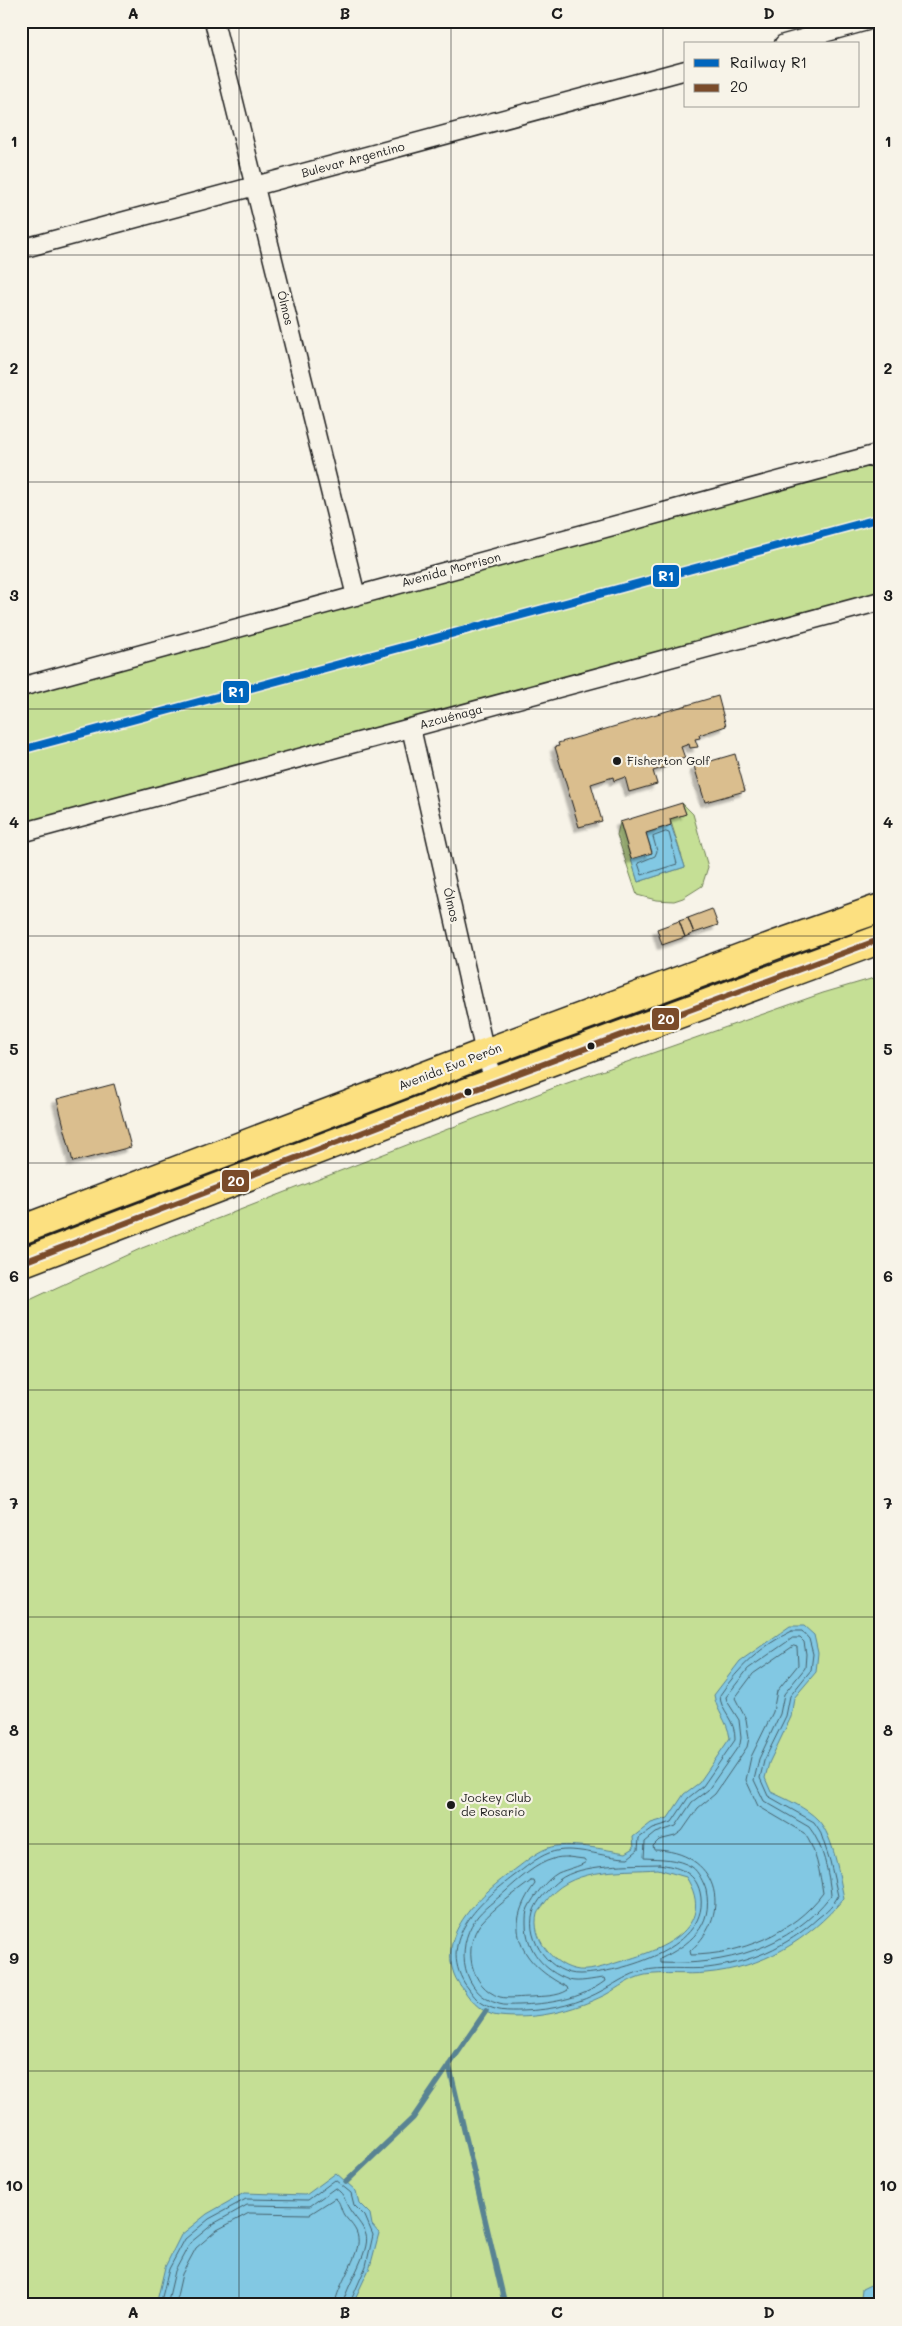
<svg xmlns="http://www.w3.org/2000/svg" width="902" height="2326" font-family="Mali,sans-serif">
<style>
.green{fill:#c5df95;stroke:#707e58}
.water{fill:#82c8e3;stroke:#598393;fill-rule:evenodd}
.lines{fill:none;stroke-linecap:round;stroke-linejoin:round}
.shore{stroke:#45616c;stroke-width:1}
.stream{stroke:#598393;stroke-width:5.5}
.building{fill:#dabe8e;stroke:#1c1c1c;filter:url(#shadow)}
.street-casing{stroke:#1c1c1c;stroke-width:21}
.primary-casing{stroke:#1c1c1c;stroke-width:31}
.street{stroke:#f7f3e8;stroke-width:18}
.primary{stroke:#fce080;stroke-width:28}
.bus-1-casing{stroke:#f7f3e8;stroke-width:10}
.bus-1{stroke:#7a4b2a;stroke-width:6}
.rail-1-casing{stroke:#f7f3e8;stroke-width:11}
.rail-1{stroke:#0065bd;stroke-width:8}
.grid{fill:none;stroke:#1c1c1c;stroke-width:1;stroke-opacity:0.55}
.poi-dot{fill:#1c1c1c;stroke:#f7f3e8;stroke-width:2}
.labels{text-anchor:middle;stroke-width:4.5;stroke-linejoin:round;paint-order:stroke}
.street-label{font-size:12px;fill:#1c1c1c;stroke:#f7f3e8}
.poi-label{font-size:12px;fill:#1c1c1c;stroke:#f7f3e8;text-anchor:start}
.line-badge{stroke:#f7f3e8;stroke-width:2}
.badge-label{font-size:14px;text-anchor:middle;font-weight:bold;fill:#fff}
.neatline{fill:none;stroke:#1c1c1c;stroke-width:2}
.grid-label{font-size:16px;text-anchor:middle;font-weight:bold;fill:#1c1c1c}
</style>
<defs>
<filter id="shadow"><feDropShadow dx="-4.5" dy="4.5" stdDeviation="1" flood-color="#0004"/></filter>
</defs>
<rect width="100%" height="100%" fill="#f7f3e8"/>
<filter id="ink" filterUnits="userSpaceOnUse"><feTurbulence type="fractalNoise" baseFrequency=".02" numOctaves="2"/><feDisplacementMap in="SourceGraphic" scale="10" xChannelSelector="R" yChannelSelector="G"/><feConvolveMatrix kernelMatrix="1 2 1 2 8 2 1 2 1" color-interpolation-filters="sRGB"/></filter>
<g filter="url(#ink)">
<!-- green -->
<path class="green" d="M881,453V601L21,833V687Z
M682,803L693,814L708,867L702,886L683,898L674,901L656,900L637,895L617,835L620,822L638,882L685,867L670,819L686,814Z
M881,976V2305H21V1304L142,1248L556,1087L823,993Z"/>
<!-- water -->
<path class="water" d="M671,825L685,867L638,882L631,859L652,852L646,833Z
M790,1626H804L814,1635L818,1653L816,1672L794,1698L791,1717L769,1763L765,1778L771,1792C786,1799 807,1808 818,1820C834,1837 839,1876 844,1898C808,1941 762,1968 706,1973C686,1975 664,1972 645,1975C630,1978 618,1988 605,1995C572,2011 536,2020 499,2016C485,2015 471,2002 464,1990C460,1985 456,1980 454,1974C438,1932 481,1895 510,1873C522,1865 534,1853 548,1848C567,1841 606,1850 626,1853L634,1848L633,1837L651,1823L668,1818L684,1794L699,1783L730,1738C727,1719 717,1713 714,1695L740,1661ZM658,1869L686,1877C719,1929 659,1951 619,1962C606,1966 587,1973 574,1969C552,1964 531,1937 537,1914C538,1911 542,1907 544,1904C569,1866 618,1872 658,1869Z
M336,2173L356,2191L359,2203L370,2214L372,2225L379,2233L370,2267L352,2305H145L157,2301L165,2267L181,2235L207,2214L244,2193L306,2195Z
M881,2280V2305H860L862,2289Z"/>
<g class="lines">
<!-- shore -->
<path class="shore" d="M666,832L669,833L677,864L642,875L638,863L655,856L657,851L653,837Z
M792,1631H802L809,1639L813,1654L811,1670L790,1696L786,1716L764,1761L760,1778L768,1796L814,1822L820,1831L830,1861L838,1896C834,1904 826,1912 818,1918C787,1947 749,1963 707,1968C687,1970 661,1966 642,1971C629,1974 618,1982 605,1989C579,2004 553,2010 522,2011C507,2011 496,2012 482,2003C475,1999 470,1990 465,1984C437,1939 481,1901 514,1876C525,1868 536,1858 549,1853C573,1844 603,1858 628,1858L638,1850L639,1838L653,1828L672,1822L688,1798L703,1786L735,1740C736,1719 720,1712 720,1695C738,1668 762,1645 792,1631Z
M793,1638H800L804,1642L806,1654L805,1668L784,1694L780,1714L759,1759L754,1780L764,1801L809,1827C823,1844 829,1874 831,1895C791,1948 724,1966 660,1963V1959C689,1945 714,1926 706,1890C704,1883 698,1871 692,1867C677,1858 660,1859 644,1858L645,1842L656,1833L676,1826L692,1802L708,1790L740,1744L741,1738L739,1720L727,1701L726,1697L748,1669Z
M794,1646L797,1647L798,1665L777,1691L773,1712L751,1757L746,1780L758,1806L804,1833C816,1848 820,1874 823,1893C794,1933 739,1955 691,1955L690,1951C735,1912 717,1850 654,1850L653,1846L659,1840L675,1836L682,1831L698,1808L715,1794L747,1747L749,1738L746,1719L735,1698L753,1674Z
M568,1857L584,1859L586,1862C579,1867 567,1869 558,1873C546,1880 534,1896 528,1908C526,1912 526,1918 526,1923C526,1950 544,1971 569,1980C579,1983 593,1979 604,1978L605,1981C580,2000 548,2004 518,2005C512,2005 505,2006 499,2004C462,1994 455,1948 475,1920C482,1909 496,1900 506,1891C518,1880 537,1863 553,1859C557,1857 563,1857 568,1857Z
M659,1864C677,1867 695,1871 700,1892C713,1947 621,1973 580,1974C551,1975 525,1940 533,1913C536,1901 550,1887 559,1880C581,1863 632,1865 659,1864Z
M531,1881H534L535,1884C501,1928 521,1964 567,1987L568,1990C557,1997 543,1996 531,1997C522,1997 508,1999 500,1997C470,1987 462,1947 481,1923C495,1907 515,1893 531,1881Z
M160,2305L169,2269L185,2239L209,2219L246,2199L308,2200L335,2180L351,2193L354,2205L365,2216L373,2235L366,2266L349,2305
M167,2305L175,2271L190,2243L213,2224L247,2205L310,2206L335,2188C347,2196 343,2200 350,2210C355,2218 363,2225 366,2235C371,2251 344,2289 343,2305
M175,2305L182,2274L196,2248L217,2230L249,2213L310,2214L335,2198C341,2202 340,2209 344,2215C349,2222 357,2228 358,2238C361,2254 336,2287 335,2305"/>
<!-- stream -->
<path class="stream" d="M449,2065L505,2305
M346,2182L413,2118L486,2011"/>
</g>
<!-- building -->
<path class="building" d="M718,696L726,726L699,735L700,738L695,739L698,747L690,748L689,744L681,747L685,758L665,764L666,767L653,771L657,784L629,792L625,777L614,781L613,777L591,784L602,821L579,827L555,747L559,746L558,743Z
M735,754L745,791L705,802L694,766Z
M682,803L686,814L670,819L671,825L646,833L652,853L631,859L620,822Z
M712,909L718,925L694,933L688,918Z
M688,918L694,933L685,937L679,921Z
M679,921L685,937L662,945L657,929Z
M114,1084L131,1147L73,1162L57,1099Z"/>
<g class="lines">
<defs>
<path id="street" d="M214,21L356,596
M784,44L867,21
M21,249L686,70
M21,687L881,453
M411,728L485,1053L495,1082
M21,833L881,601"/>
<path id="primary" d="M21,1230L485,1053L778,944L881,908
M21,1263L476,1089L881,939"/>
</defs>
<!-- street casing -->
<use href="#street" class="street-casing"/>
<!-- primary casing -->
<use href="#primary" class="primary-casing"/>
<!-- street -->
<use href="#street" class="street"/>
<!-- primary -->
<use href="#primary" class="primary"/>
<defs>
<path id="bus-1" d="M21,1263L476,1089L881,939"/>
</defs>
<!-- bus-1 casing -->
<use href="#bus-1" class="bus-1-casing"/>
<!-- bus-1 -->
<use href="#bus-1" class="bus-1"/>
<defs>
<path id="rail-1" d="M21,750L881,518"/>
</defs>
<!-- rail-1 casing -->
<use href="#rail-1" class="rail-1-casing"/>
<!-- rail-1 -->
<use href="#rail-1" class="rail-1"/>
</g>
</g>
<!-- grid -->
<path class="grid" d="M239,21V2305M451,21V2305M663,21V2305M21,255H881M21,482H881M21,709H881M21,936H881M21,1163H881M21,1390H881M21,1617H881M21,1844H881M21,2071H881"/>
<!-- markers -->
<g class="poi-dot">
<circle cx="617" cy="761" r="5"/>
<circle cx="591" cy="1046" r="4.5"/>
<circle cx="468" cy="1092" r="4.5"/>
<circle cx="451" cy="1805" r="5"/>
</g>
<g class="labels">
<!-- street labels -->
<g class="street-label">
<text transform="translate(353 160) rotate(-15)" y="4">Bulevar Argentino</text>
<text transform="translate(285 308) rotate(76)" y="4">Ólmos</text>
<text transform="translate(451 570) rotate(-15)" y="4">Avenida Morrison</text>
<text transform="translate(451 717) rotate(-15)" y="4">Azcuénaga</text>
<text transform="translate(451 905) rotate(77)" y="4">Ólmos</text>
<text transform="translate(450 1067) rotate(-21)" y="4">Avenida Eva Perón</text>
</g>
<!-- poi labels -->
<g class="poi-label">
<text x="627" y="765">Fisherton Golf</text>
<text x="461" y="1802">Jockey Club<tspan x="461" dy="14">de Rosario</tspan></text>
</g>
</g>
<g class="line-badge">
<rect x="652" y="564" width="28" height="24" rx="5" fill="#0065bd"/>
<rect x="222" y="680" width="28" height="24" rx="5" fill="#0065bd"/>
<rect x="651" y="1007" width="29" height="24" rx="5" fill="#7a4b2a"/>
<rect x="221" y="1169" width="29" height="24" rx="5" fill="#7a4b2a"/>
</g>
<g class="badge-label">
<text x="666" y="581">R1</text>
<text x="236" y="697">R1</text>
<text x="666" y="1024">20</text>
<text x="236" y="1186">20</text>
</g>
<!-- margin -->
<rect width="902" height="2326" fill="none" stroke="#f7f3e8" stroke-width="55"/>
<!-- legend -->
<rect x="684" y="42" width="175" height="65" fill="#f7f3e8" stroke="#9f9d96"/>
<rect x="694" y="59" width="25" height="8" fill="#0065bd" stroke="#9f9d96"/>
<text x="730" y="68" font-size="15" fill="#1c1c1c">Railway R1</text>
<rect x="694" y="84" width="25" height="8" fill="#7a4b2a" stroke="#9f9d96"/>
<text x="730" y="92" font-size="15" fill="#1c1c1c">20</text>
<rect x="28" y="28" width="846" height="2270" class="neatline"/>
<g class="grid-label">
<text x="133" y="19">A</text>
<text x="345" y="19">B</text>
<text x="557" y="19">C</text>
<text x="769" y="19">D</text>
<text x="14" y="147">1</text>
<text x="888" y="147">1</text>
<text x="14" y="374">2</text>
<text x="888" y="374">2</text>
<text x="14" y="601">3</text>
<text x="888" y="601">3</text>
<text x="14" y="828">4</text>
<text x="888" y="828">4</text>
<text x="14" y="1055">5</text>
<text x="888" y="1055">5</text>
<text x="14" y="1282">6</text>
<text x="888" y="1282">6</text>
<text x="14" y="1509">7</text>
<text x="888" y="1509">7</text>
<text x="14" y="1736">8</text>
<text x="888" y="1736">8</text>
<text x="14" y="1964">9</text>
<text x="888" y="1964">9</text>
<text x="14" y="2191">10</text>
<text x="888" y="2191">10</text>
<text x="133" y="2318">A</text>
<text x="345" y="2318">B</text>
<text x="557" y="2318">C</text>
<text x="769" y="2318">D</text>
</g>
</svg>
